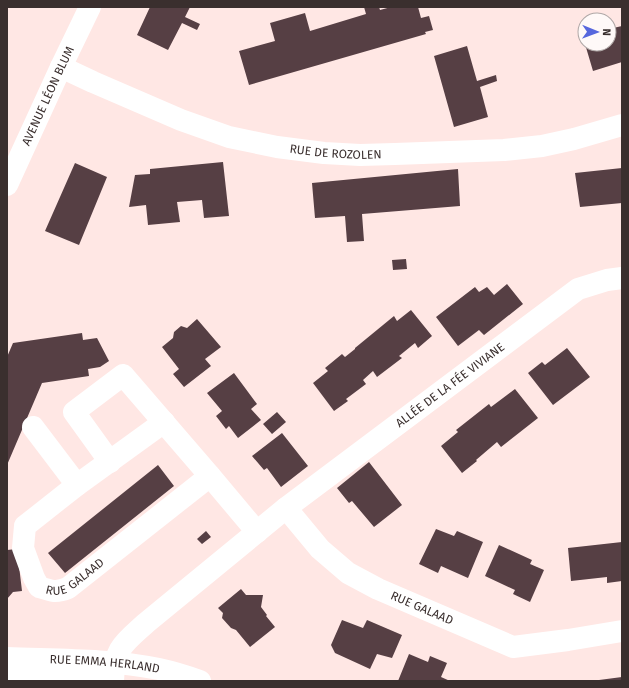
<svg xmlns="http://www.w3.org/2000/svg" width="629" height="688" font-family="'Fira Sans',sans-serif">
<style>
.building{fill:#563f44}
.lines{fill:none;stroke-linecap:round;stroke-linejoin:round}
.minor{stroke:#fff;stroke-width:22}
.tertiary{stroke:#fff;stroke-width:22}
.secondary{stroke:#fff;stroke-width:22}
.labels{text-anchor:middle;stroke-width:4;stroke-linejoin:round;paint-order:stroke}
.street-label{font-size:12px;fill:#3a2f2e;stroke:#fff9f8}
</style>
<rect width="100%" height="100%" fill="#ffe7e4"/>
<!-- building -->
<path class="building" d="M150,7H190L185,17L200,24L197,30L182,23L168,50L137,35Z
M364,7H379L380,10L391,7H418L421,18L429,16L433,30L425,32L426,34L249,85L239,51L275,41L270,23L305,13L310,31L366,14Z
M622,26V62L593,71L585,44H609V29Z
M467,46L477,81L496,75L497,81L480,87L488,117L454,127L434,56Z
M223,162L229,216L204,218L202,200L177,202L180,222L148,225L146,205L129,207L135,175L150,174V169Z
M75,163L107,177L79,245L45,231Z
M622,168V203L580,207L575,173Z
M458,169L460,206L362,214L364,241L347,242L345,216L315,218L312,183Z
M406,259L407,269L393,270L392,260Z
M507,284L523,304L484,335L479,330L458,346L436,317L475,287L479,292L487,287L494,295Z
M411,310L432,336L418,348L415,343L399,356L402,358L377,377L373,371L363,380L366,384L346,399L348,401L334,411L313,383L328,371L325,368L342,354L345,357L355,349V348L394,316L397,321Z
M197,319L221,347L205,359L211,366L184,387L173,374L179,369L162,347L173,338L174,332L181,326L187,328Z
M82,333L83,340L97,338L109,361L100,367L88,369L89,376L42,383L7,465V357L13,343Z
M567,348L590,377L553,405L528,373L542,362L545,365Z
M234,373L257,404L251,409L261,420L238,438L229,426L226,429L216,416L222,411L207,393Z
M515,389L538,418L501,447L497,442L476,460L477,461L462,473L441,446L458,432L456,430L489,404L491,407Z
M277,412L286,422L272,434L263,424Z
M282,433L308,466L281,487L267,468L264,470L252,456Z
M369,462L402,505L374,527L352,501L349,503L337,488Z
M158,465L174,486L65,573L48,553Z
M436,529L454,536L457,531L483,542L468,578L441,566L438,573L419,564Z
M206,531L211,537L202,544L197,539Z
M622,542V581L607,583V577L571,581L568,548Z
M499,545L532,560L530,564L544,570L530,602L513,594L515,590L485,576Z
M17,549L22,591L13,592L7,599V550Z
M241,589L246,595H263L261,607L267,615L266,616L275,627L250,647L236,630L231,628L222,618L223,613L218,608Z
M342,620L363,628L367,620L402,635L392,658L377,654L370,669L335,653L331,645Z
M409,654L428,662L430,656L447,663L441,677L450,681H398Z
M622,677V681H599V680Z"/>
<g class="lines">
<!-- minor -->
<g class="minor">
<path id="s1" d="M61,67L93,82L181,120L229,137L277,147L324,153L360,155L395,154L504,150L542,146L574,139L622,125"/>
<path d="M33,427L77,485L164,422"/>
<path d="M110,462L74,412L123,375L210,476L257,532"/>
<path id="s2" d="M77,485L25,526L23,548L34,578L39,587C51,591 56,593 68,588L210,476"/>
<path id="s3" d="M286,508L578,289L607,280L622,278"/>
<path d="M7,678L23,676H45L113,677"/>
<path id="s4" d="M113,681C114,648 124,643 146,623L286,508L320,549L348,573L378,589L513,647L568,640L622,631"/>
</g>
<!-- tertiary -->
<path class="tertiary" id="s5" d="M7,658C58,660 109,659 159,669C173,672 186,676 200,681"/>
<!-- secondary -->
<path class="secondary" id="s6" d="M7,185L61,67L90,7"/>
</g>
<g class="labels">
<!-- street labels -->
<g class="street-label">
<text dy="4" stroke="none"><textPath href="#s6" startOffset="98">AVENUE LÉON BLUM</textPath></text>
<text dy="4" stroke="none"><textPath href="#s1" startOffset="290">RUE DE ROZOLEN</textPath></text>
<text dy="4" stroke="none"><textPath href="#s3" startOffset="205">ALLÉE DE LA FÉE VIVIANE</textPath></text>
<text dy="4" stroke="none"><textPath href="#s2" startOffset="171">RUE GALAAD</textPath></text>
<text dy="4" stroke="none"><textPath href="#s4" startOffset="423">RUE GALAAD</textPath></text>
<text dy="4" stroke="none"><textPath href="#s5" startOffset="98">RUE EMMA HERLAND</textPath></text>
</g>
</g>
<!-- border -->
<rect width="629" height="688" fill="none" stroke="#3a2f2e" stroke-width="16"/>
<!-- north arrow -->
<g transform="translate(597 32) rotate(91)"><circle r="19" fill="#fff9f8" stroke="#b0a8a7"/>
<path d="M0-3L7 15L0 10L-7 15Z" fill="#5767dd"/>
<text y="-6" font-size="11" font-weight="bold" text-anchor="middle" fill="#3a2f2e">N</text>
</g>
</svg>
